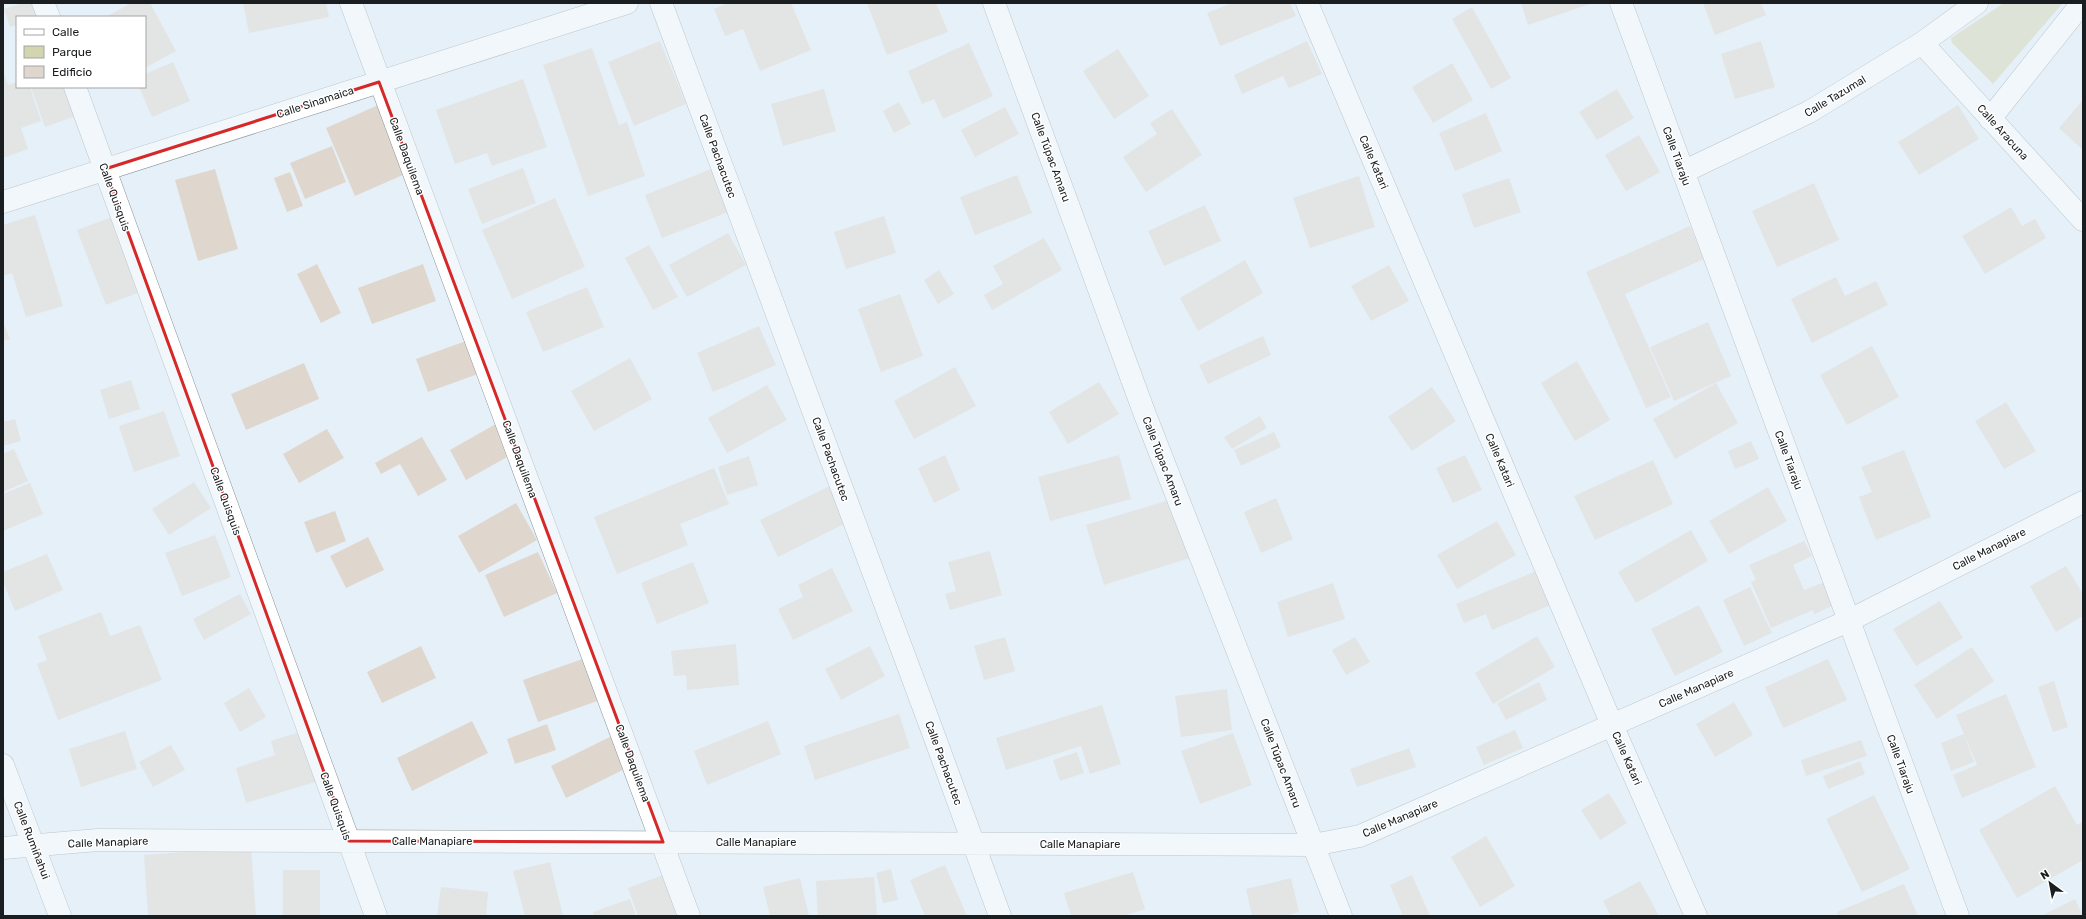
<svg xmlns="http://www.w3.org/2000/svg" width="2086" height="919" font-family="Rubik,sans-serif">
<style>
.green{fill:#d2d5b0}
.building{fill:#dfd7ce}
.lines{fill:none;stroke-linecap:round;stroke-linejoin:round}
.minor-casing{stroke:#8b949b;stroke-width:23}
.minor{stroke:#fff;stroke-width:22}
.marked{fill:none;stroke:#d62828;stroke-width:3;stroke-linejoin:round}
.labels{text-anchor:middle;stroke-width:3;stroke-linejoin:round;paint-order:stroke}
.street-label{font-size:11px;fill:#1a1e20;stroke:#fff}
</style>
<rect width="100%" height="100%" fill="#e6f0f8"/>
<!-- green -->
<path class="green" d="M2004,3H2063L1993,84L1952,43L1951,38Z"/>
<!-- building -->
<path class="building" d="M23,3H35L40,17H17V25L10,27L4,9Z
M131,3H150L176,51L145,68V17H106Z
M243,3H326L329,17L249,33Z
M728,3H791L811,50L760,71L743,29L725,36L714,9Z
M867,3H936L948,32L887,55Z
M1232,3H1290L1296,16L1220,46L1207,13Z
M1521,3H1593L1528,25Z
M1703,3H1761L1766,15L1715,35Z
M1472,7L1511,78L1491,89L1452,19Z
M660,41L686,104L634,126L608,62Z
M1307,41L1322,74L1289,88L1283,76L1242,94L1234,75Z
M1761,41L1775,87L1735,99L1721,54Z
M969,43L993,96L943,119L934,99L922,104L908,71Z
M592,48L619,125L627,122L645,176L588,196L543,65Z
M1118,49L1149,96L1114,119L1083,71Z
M173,62L190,101L152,117L139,87H145V74Z
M1452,63L1473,100L1433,123L1412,87Z
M3,72L8,85L17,82V87H30L41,121L21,128L28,149L3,158Z
M523,79L547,147L492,166L487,153L455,164L436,110Z
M31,87H72L81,114L45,127Z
M824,89L836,131L783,146L771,104Z
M1617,89L1634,118L1597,140L1579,112Z
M2083,100V150L2059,128Z
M899,102L911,124L894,133L883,111Z
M383,103L412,171L355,196L326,128Z
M1958,105L1979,139L1919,175L1898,142Z
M1005,107L1019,134L975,157L961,130Z
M1172,109L1202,155L1146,192L1123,157L1157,134L1150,123Z
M1486,113L1502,151L1455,171L1439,133Z
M1639,135L1660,172L1626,191L1605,155Z
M332,146L346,182L305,199L290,163Z
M523,168L536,203L482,224L468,189Z
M714,168L731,211L662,238L645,195Z
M215,169L238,249L198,261L175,180Z
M290,172L303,206L287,212L274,178Z
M1017,175L1032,213L975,235L960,197Z
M1359,176L1375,227L1310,248L1293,198Z
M1509,178L1521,212L1474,228L1462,194Z
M1814,183L1839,240L1777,267L1752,211Z
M555,198L585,267L512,299L482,230Z
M1205,205L1221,241L1164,266L1148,231Z
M2011,207L2022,226L2035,219L2046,238L1985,274L1962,236Z
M35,215L63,306L26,317L12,273L3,276V225Z
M884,216L896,253L846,269L834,232Z
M112,217L140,292L106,305L77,230Z
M1690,226L1704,259L1625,294L1671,397L1646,408L1586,272Z
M728,233L746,265L687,297L669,265Z
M1044,238L1062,270L992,310L984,295L1003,284L993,266Z
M649,245L678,297L653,310L625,258Z
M1245,260L1263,293L1198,331L1180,298Z
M317,264L341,313L321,323L297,274Z
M423,264L436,301L372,324L358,288Z
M1389,265L1409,301L1371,321L1351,286Z
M939,270L954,294L938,304L924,280Z
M1836,277L1845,296L1876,281L1888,305L1812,343L1791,299Z
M587,287L604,327L543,352L526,312Z
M900,294L923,356L881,372L858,309Z
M3,322L10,339L3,341Z
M1708,322L1731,376L1674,401L1650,347Z
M759,326L776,365L713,392L697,353Z
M1263,336L1271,355L1208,384L1199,365Z
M466,341L478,374L428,392L416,359Z
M1872,346L1899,397L1847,425L1820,375Z
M630,358L652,399L594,431L571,391Z
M1577,361L1610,420L1575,441L1541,383Z
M304,363L319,399L246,430L231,394Z
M955,367L976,406L914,439L894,401Z
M131,380L140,409L109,419L100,390Z
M1099,382L1119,414L1068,444L1049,412Z
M1716,383L1738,423L1675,459L1653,419Z
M767,385L787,420L727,453L708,418Z
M1432,387L1456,421L1412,451L1388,417Z
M2006,402L2036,451L2004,469L1975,421Z
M164,411L180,456L134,472L119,426Z
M1260,416L1267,428L1232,449L1224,437Z
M508,417L525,447L466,480L450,450Z
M15,419L21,441L3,446V422Z
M327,429L344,458L299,483L283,454Z
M1274,432L1281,447L1241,466L1234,450Z
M422,437L447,480L418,496L400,464L381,474L375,463Z
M1751,441L1759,459L1735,469L1728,451Z
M14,449L28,481L3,492V454Z
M1904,450L1931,517L1876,540L1859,497L1872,492L1861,467Z
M945,455L960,490L934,503L918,468Z
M1119,455L1131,499L1050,521L1038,477Z
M1465,455L1482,490L1453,503L1436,468Z
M749,456L758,485L727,495L718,467Z
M1653,460L1673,504L1595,540L1574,496Z
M714,468L729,504L680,524L688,545L617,574L594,517Z
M194,482L211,508L169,535L152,509Z
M30,483L43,514L3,531V494Z
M834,484L852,520L778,557L760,520Z
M1768,487L1787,521L1729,554L1709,521Z
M1176,498L1193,557L1104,585L1086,525Z
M1276,498L1293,539L1261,553L1244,512Z
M516,503L537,540L479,573L458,536Z
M335,511L346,541L316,553L304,522Z
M1497,521L1516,555L1457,589L1437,555Z
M1691,530L1708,561L1636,603L1618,572Z
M215,535L231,577L182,596L165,553Z
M368,537L384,570L346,588L330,556Z
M1804,541L1812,556L1793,565L1804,590L1828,581L1837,604L1814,614L1813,610L1771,628L1751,582L1756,580L1749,565Z
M990,551L1002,595L950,610L945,594L956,591L948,562Z
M538,552L557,593L504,617L485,575Z
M47,554L63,590L15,611L3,582V572Z
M693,562L709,603L657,624L641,583Z
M2066,566L2083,594V616L2056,632L2030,586Z
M832,568L853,611L793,640L778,609L803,597L798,585Z
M1539,570L1553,604L1492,630L1486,614L1464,623L1456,604Z
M1333,583L1345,619L1288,637L1277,602Z
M1750,587L1772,633L1744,646L1723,600Z
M240,594L251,614L204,640L193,619Z
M1940,601L1963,638L1916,666L1893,629Z
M1699,605L1723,652L1675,676L1651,629Z
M101,612L110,636L140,625L162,680L58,720L37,664L47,660L38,636Z
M1537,636L1555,667L1493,704L1475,673Z
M1005,637L1015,671L984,680L974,646Z
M1355,637L1370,662L1346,675L1332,650Z
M736,644L739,685L687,690L686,675L674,676L671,651Z
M421,646L436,678L382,703L367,672Z
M870,646L885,676L841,700L825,669Z
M1972,647L1994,681L1937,719L1914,685Z
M588,657L603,699L538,722L523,680Z
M1828,659L1847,700L1783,728L1765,687Z
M2054,681L2068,727L2053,732L2038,687Z
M1539,682L1547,700L1506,720L1497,703Z
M249,688L266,717L240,732L224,703Z
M1227,689L1232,730L1181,737L1175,696Z
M2006,694L2036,767L1962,798L1953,775L1977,765L1956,715Z
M1734,702L1753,735L1715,757L1696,724Z
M1102,705L1121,764L1090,774L1081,746L1006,770L996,738Z
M899,714L910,748L815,780L804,746Z
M472,721L488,753L412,791L397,758Z
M768,721L781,754L707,785L694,751Z
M547,724L556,750L515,764L507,739Z
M624,730L639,762L566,798L551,766Z
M1515,730L1523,748L1484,765L1476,747Z
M125,731L137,769L81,787L69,749Z
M303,731L318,781L246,803L236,768L275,755L271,741Z
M1233,733L1252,785L1200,804L1181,751Z
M1964,734L1974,762L1951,771L1941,743Z
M1861,740L1867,756L1806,776L1801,760Z
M171,745L185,770L153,787L139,762Z
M1409,748L1416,767L1357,787L1350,769Z
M1077,752L1084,773L1060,781L1053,760Z
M1860,761L1865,774L1828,789L1823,776Z
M2055,786L2077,825L2083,822V860L2017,898L1979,830Z
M1609,793L1627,823L1600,840L1581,810Z
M1874,795L1910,869L1862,892L1826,819Z
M1486,836L1515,886L1480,907L1451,857Z
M251,847L256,916H148L144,855Z
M550,862L563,916H525L513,871Z
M945,865L967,916H925L910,880Z
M891,869L898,900L883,903L876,873Z
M283,870H320V916H283Z
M671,872L687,916H638L628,888Z
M1133,872L1145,909L1123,916H1071L1064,893Z
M1412,875L1430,916H1403L1390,885Z
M874,877L877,916H818L816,881Z
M800,878L809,916H770L763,887Z
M1291,878L1299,912L1284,916H1252L1246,889Z
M1640,881L1659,916H1611L1603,901Z
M1904,884L1918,916H1838L1837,912Z
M441,887L488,892L486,916H437Z
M630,899L636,916H594L593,912Z
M2075,899L2083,916H2041Z"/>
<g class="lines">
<defs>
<path id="minor" d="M43,3L49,17
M351,3L689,916
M661,3L932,730L1000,916
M994,3L1144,412L1341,916
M1307,3L1612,725L1696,916
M1621,3L1958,916
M1922,43L2083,220
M75,87L376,916
M1990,119L2082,3
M1683,172L1809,112L1922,43L1977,3
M3,202L627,3
M3,765L60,916
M3,848L98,840L1313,845L1360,836L1848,621L2083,502"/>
</defs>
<!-- minor casing -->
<use href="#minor" class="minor-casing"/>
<!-- minor -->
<use href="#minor" class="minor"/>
</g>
<!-- marked area -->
<path d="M0 0H2086V919H0ZM379,82L663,842L349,841L105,169Z" fill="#e6f0f8" fill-opacity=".55" fill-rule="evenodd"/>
<path class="marked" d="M379,82L663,842L349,841L105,169Z"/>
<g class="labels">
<!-- street labels -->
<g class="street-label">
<text transform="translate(1835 96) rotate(-31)" y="4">Calle Tazumal</text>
<text transform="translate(315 102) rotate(-18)" y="4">Calle Sinamaica</text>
<text transform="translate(2003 132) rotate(48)" y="4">Calle Aracuna</text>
<text transform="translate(407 156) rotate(70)" y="4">Calle Daquilema</text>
<text transform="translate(718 156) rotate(70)" y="4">Calle Pachacutec</text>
<text transform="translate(1677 156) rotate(70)" y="4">Calle Tiaraju</text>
<text transform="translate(1051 157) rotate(70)" y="4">Calle Túpac Amaru</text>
<text transform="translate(1374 162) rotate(67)" y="4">Calle Katari</text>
<text transform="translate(115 197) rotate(70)" y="4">Calle Quisquis</text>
<text transform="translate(520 459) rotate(70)" y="4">Calle Daquilema</text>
<text transform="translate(831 459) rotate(70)" y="4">Calle Pachacutec</text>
<text transform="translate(1500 460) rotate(67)" y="4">Calle Katari</text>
<text transform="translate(1789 460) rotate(70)" y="4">Calle Tiaraju</text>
<text transform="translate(1163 461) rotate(69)" y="4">Calle Túpac Amaru</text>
<text transform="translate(226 501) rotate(70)" y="4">Calle Quisquis</text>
<text transform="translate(1989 549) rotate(-27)" y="4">Calle Manapiare</text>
<text transform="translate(1696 688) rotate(-24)" y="4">Calle Manapiare</text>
<text transform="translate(1627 758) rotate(66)" y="4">Calle Katari</text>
<text transform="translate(633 763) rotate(70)" y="4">Calle Daquilema</text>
<text transform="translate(944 763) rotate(70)" y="4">Calle Pachacutec</text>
<text transform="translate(1281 763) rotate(69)" y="4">Calle Túpac Amaru</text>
<text transform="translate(1901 764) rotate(70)" y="4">Calle Tiaraju</text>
<text transform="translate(336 806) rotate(70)" y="4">Calle Quisquis</text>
<text transform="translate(1400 818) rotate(-23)" y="4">Calle Manapiare</text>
<text transform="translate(32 840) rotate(69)" y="4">Calle Rumiñahui</text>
<text x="432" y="845">Calle Manapiare</text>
<text transform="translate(108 842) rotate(-2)" y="4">Calle Manapiare</text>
<text x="756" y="846">Calle Manapiare</text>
<text x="1080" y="848">Calle Manapiare</text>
</g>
</g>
<!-- border -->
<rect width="2086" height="919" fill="none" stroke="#1a1e20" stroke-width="8"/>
<!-- legend -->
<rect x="16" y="16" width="130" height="72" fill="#ffffff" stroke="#a3a5a6"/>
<rect x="24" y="29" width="20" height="6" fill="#ffffff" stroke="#a3a5a6"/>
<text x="52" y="36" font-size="12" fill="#1a1e20">Calle</text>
<rect x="24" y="46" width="20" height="12" fill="#d2d5b0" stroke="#a3a5a6"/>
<text x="52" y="56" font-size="12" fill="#1a1e20">Parque</text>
<rect x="24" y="66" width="20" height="12" fill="#dfd7ce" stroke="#a3a5a6"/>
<text x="52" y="76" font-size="12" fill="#1a1e20">Edificio</text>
<!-- north arrow -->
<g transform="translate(2050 883) rotate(328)" stroke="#ffffff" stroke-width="3" paint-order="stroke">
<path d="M0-3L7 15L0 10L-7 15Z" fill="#1a1e20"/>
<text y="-6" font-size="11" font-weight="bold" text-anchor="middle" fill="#1a1e20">N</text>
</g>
</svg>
